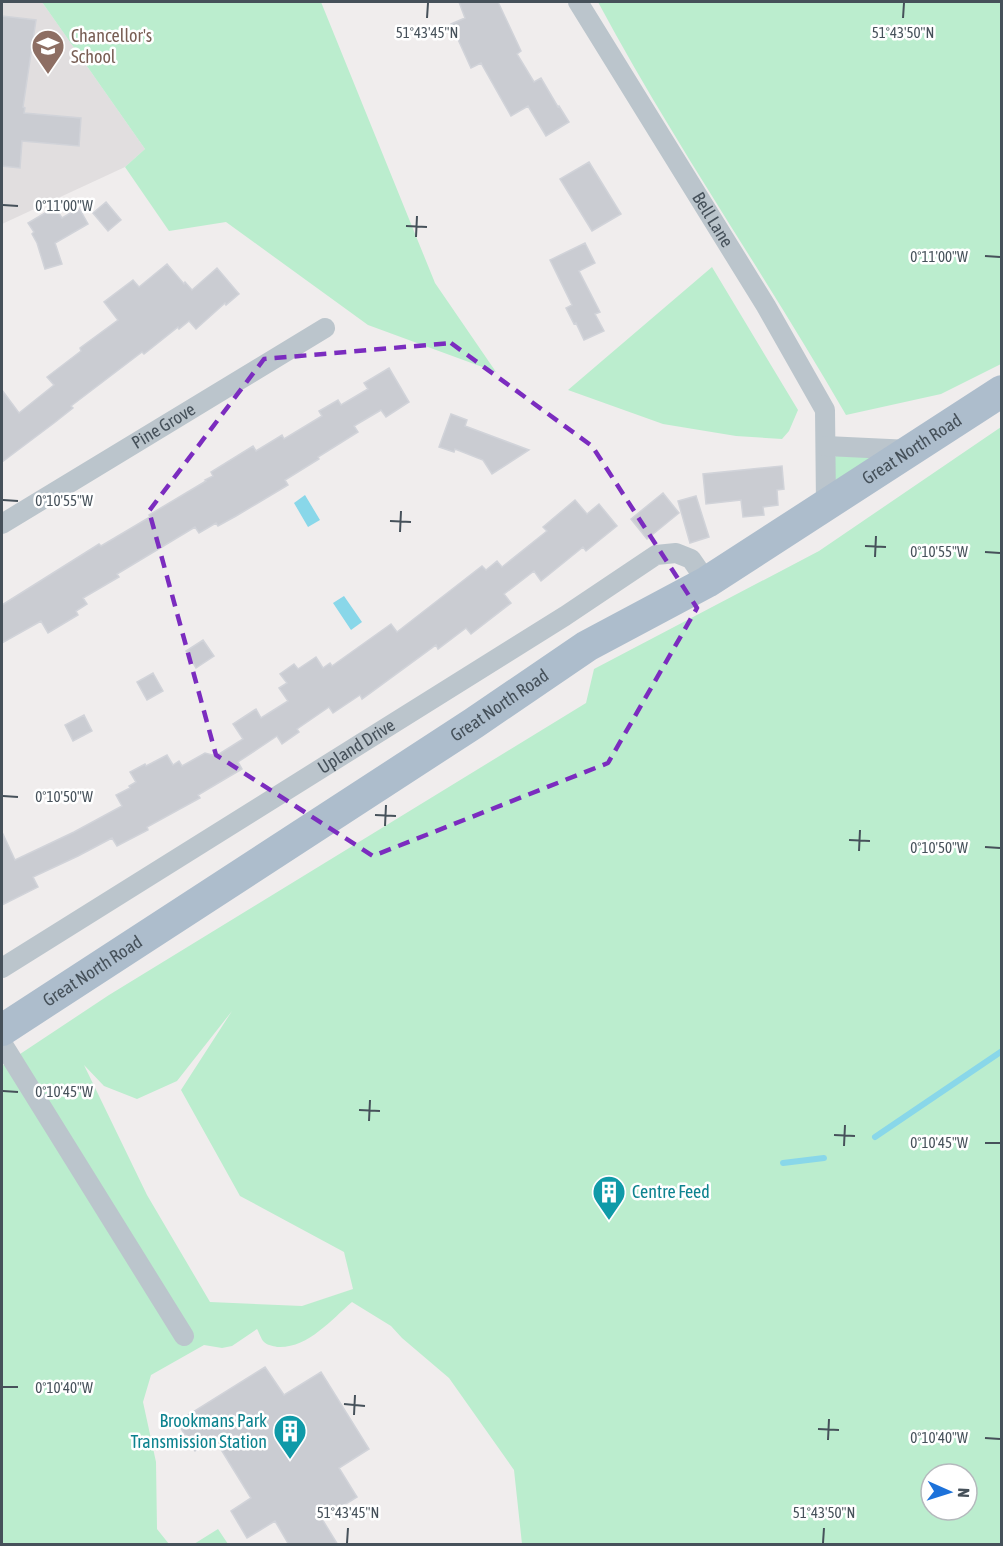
<svg xmlns="http://www.w3.org/2000/svg" width="1003" height="1546" font-family="'Asap Condensed',sans-serif">
<style>
.education{fill:#e1dedf}
.green{fill:#bbedce;fill-rule:evenodd}
.water{fill:#89d7e9}
.lines{fill:none;stroke-linecap:round;stroke-linejoin:round}
.stream{stroke:#89d7e9;stroke-width:6}
.building{fill:#caccd2;stroke:#d1d3d9;stroke-width:1.5}
.minor{stroke:#bbc5cc;stroke-width:20}
.primary{stroke:#adbdcc;stroke-width:32}
.marked{fill:none;stroke:#7b2cbf;stroke-width:4.5;stroke-dasharray:12 8;stroke-linejoin:round}
.ticks{fill:none;stroke:#46515a;stroke-width:2}
.labels{text-anchor:middle;stroke-width:5;stroke-linejoin:round;paint-order:stroke}
.education-label{font-size:18px;fill:#785e54;stroke:#fff;text-anchor:start}
.street-label{font-size:18px;fill:#46515a;stroke:#fff}
.culture-label{font-size:18px;fill:#0d838f;stroke:#fff;text-anchor:start}
.ticks-label{font-size:15px;text-anchor:middle;fill:#46515a;stroke:#fff;stroke-width:5;stroke-linejoin:round;paint-order:stroke}
</style>
<rect width="100%" height="100%" fill="#f0eded"/>
<!-- education -->
<path class="education" d="M2,2H42L145,149L125,167L2,224Z"/>
<!-- green -->
<path class="green" d="M42,2H321L435,283L496,372L368,325L226,222L169,231L125,167L145,149Z
M598,2H1001V364L941,394L846,415C766,276 674,144 598,2Z
M712,267L798,410L789,431L782,439L736,436L663,424L568,390Z
M1001,427V1544H522L514,1470L449,1378L402,1338L391,1326L352,1302C331,1320 307,1349 277,1347C273,1346 267,1345 264,1342C261,1339 259,1332 257,1329L232,1346L222,1348L204,1345L151,1375L143,1402L156,1462L157,1529L169,1544H2V1066L109,995L586,703L594,669L819,551ZM232,1011L181,1090L240,1196L344,1252L353,1289L302,1306L210,1302L147,1195L84,1065L104,1086L137,1099L177,1081ZM931,1474H967V1510H931Z
M837,455L874,456L833,482V459Z
M218,1529L228,1544H194Z"/>
<!-- water -->
<path class="water" d="M305,495L320,520L308,527L294,503Z
M344,596L362,622L351,630L333,603Z"/>
<g class="lines">
<!-- stream -->
<path class="stream" d="M875,1137L1002,1051
M783,1163L824,1158"/>
</g>
<!-- building -->
<path class="building" d="M459,2H498L521,51L517,54L534,82L541,78L558,107L559,106L569,122L546,136L528,106L511,116L481,63L471,68L451,24L465,18Z
M2,16L36,20L23,107L25,108L24,113L81,118L79,146L22,141L20,168L2,166Z
M589,162L621,214L592,231L560,179Z
M106,202L121,220L108,231L93,213Z
M55,207L62,218L79,208L88,224L55,243L62,264L45,269L37,243L32,234L34,232L28,223Z
M585,243L595,263L579,271L600,312L595,314L604,331L584,340L576,323L574,324L566,308L572,305L550,260Z
M167,264L184,284L185,282L192,290L217,268L239,294L226,305L225,303L196,329L189,321L179,329L178,327L144,354L142,352L71,406L73,408L54,423L2,462V390L19,413L54,385L47,377L81,351L80,348L118,320L104,302L133,280L139,287Z
M389,368L409,402L386,417L381,410L354,426L358,432L318,457L319,459L285,480L288,485L236,516L218,526L216,523L199,533L195,527L117,574L119,577L83,598L87,604L76,611L78,615L48,633L41,621L2,643V605L99,544L101,546L150,517L149,515L206,481L205,480L213,476L211,472L253,446L256,451L282,435L284,439L322,416L319,411L338,400L341,405L368,389L364,383Z
M451,414L467,420L465,426L529,450L492,474L483,460L455,449L454,452L439,447Z
M782,466L784,489L777,490L778,505L763,507L764,515L743,517L741,500L706,504L703,474Z
M663,493L679,513L647,539L631,519Z
M696,496L709,537L690,543L678,501Z
M575,500L587,514L599,504L617,526L586,551L583,547L541,581L534,571L504,594L511,603L471,634L466,628L438,649L436,645L362,699L360,695L333,713L329,707L297,729L299,732L282,744L277,736L238,762L242,769L198,795L200,798L147,827L148,830L117,846L112,838L78,856L33,877L38,887L2,905V832L15,860L74,832L122,806L116,795L130,788L129,786L136,782L130,772L145,764L146,766L167,755L173,765L179,761L182,766L205,753L216,756L243,739L233,724L256,709L261,718L288,701L279,688L287,683L280,674L294,664L298,669L316,657L323,668L330,663L332,666L391,624L397,632L482,566L486,570L497,561L502,567L547,531L543,527Z
M203,640L214,656L196,668L186,651Z
M153,673L163,691L147,700L137,682Z
M84,715L92,731L73,741L65,725Z
M265,1367L284,1395L321,1372L369,1449L339,1468L357,1497L322,1519L338,1545H289L275,1521L247,1538L231,1511L251,1498L214,1438L195,1451L177,1422Z"/>
<g class="lines">
<!-- minor -->
<g class="minor">
<path id="s1" d="M578,2L766,306L825,410L826,504"/>
<path d="M826,446L910,450"/>
<path id="s2" d="M2,524L325,328"/>
<path id="s3" d="M2,968L565,616L656,555L676,553L691,559L707,582"/>
<path d="M2,1043L184,1336"/>
</g>
<!-- primary -->
<path class="primary" id="s4" d="M2,1030L474,723L587,646L707,582L1002,391"/>
</g>
<!-- marked area -->
<path class="marked" d="M451,343L592,446L697,608L608,763L373,856L216,755L149,511L264,359Z"/>
<!-- ticks -->
<path class="ticks" d="M427,18L428,3M903,18L904,3M3,205L18,206M406,226L427,227M416,237L417,216M985,256L1000,257M3,500L18,501M390,521L411,522M400,532L401,511M865,546L886,547M985,552L1000,553M875,557L876,536M3,796L18,797M375,815L396,816M385,826L386,805M849,840L870,841M985,847L1000,848M859,851L860,830M3,1091L18,1092M359,1110L380,1111M369,1121L370,1100M834,1135L855,1136M985,1143H1000M844,1146L845,1125M3,1387H18M344,1404L365,1406M354,1415L355,1395M818,1429L839,1430M985,1438L1000,1439M828,1440L829,1419M347,1543L348,1528M823,1543L824,1528"/>
<!-- icons -->
<defs>
<symbol id="school-pin" viewBox="-11 -11 22 30"><path d="M0 17L-7.5 6A9.5 9.5 0 1 1 7.5 6Z" fill="#8d6e63" stroke="#fff"/><path d="M0-5L7-2L0 1L-7-2ZM-4 1L0 2.5L4 1V4Q0 6-4 4Z" fill="#fff"/></symbol>
<symbol id="building-pin" viewBox="-11 -11 22 30"><path d="M0 17L-7.5 6A9.5 9.5 0 1 1 7.5 6Z" fill="#0f9aa8" stroke="#fff"/><path d="M-4-6H4V6H1V3H-1V6H-4ZM-2.5-4.3h1.7v1.8h-1.7ZM.8-4.3h1.7v1.8H.8ZM-2.5-1h1.7V.8h-1.7ZM.8-1h1.7V.8H.8Z" fill="#fff"/></symbol>
</defs>
<g fill-rule="evenodd">
<use href="#school-pin" x="29" y="27" width="38" height="52"/>
<use href="#building-pin" x="590" y="1173" width="38" height="52"/>
<use href="#building-pin" x="271" y="1412" width="38" height="52"/>
</g>
<g class="labels">
<!-- education labels -->
<g class="education-label">
<text x="71" y="42">Chancellor's<tspan x="71" dy="21">School</tspan></text>
</g>
<!-- street labels -->
<g class="street-label">
<text dy="6" stroke="none"><textPath href="#s1" startOffset="256">Bell Lane</textPath></text>
<text dy="6" stroke="none"><textPath href="#s2" startOffset="189">Pine Grove</textPath></text>
<text dy="6" stroke="none"><textPath href="#s4" startOffset="1080">Great North Road</textPath></text>
<text dy="6" stroke="none"><textPath href="#s4" startOffset="594">Great North Road</textPath></text>
<text dy="6" stroke="none"><textPath href="#s3" startOffset="418">Upland Drive</textPath></text>
<text dy="6" stroke="none"><textPath href="#s4" startOffset="108">Great North Road</textPath></text>
</g>
<!-- culture labels -->
<g class="culture-label">
<text x="632" y="1198">Centre Feed</text>
<text x="267" y="1427" text-anchor="end">Brookmans Park<tspan x="267" dy="21">Transmission Station</tspan></text>
</g>
</g>
<g class="ticks-label">
<text x="427" y="38">51°43'45"N</text>
<text x="903" y="38">51°43'50"N</text>
<text x="64" y="211">0°11'00"W</text>
<text x="939" y="262">0°11'00"W</text>
<text x="64" y="506">0°10'55"W</text>
<text x="939" y="557">0°10'55"W</text>
<text x="64" y="802">0°10'50"W</text>
<text x="939" y="853">0°10'50"W</text>
<text x="64" y="1097">0°10'45"W</text>
<text x="939" y="1148">0°10'45"W</text>
<text x="64" y="1393">0°10'40"W</text>
<text x="939" y="1443">0°10'40"W</text>
<text x="348" y="1518">51°43'45"N</text>
<text x="824" y="1518">51°43'50"N</text>
</g>
<!-- border -->
<rect width="1003" height="1546" fill="none" stroke="#46515a" stroke-width="6"/>
<!-- north arrow -->
<g transform="translate(949 1492) rotate(93)"><circle r="28" fill="#ffffff" stroke="#b5b9bd" stroke-width="1.5"/>
<path d="M0-4.5L10 22L0 15L-10 22Z" fill="#1d72da"/>
<text y="-9" font-size="16" font-weight="bold" text-anchor="middle" fill="#46515a">N</text>
</g>
</svg>
